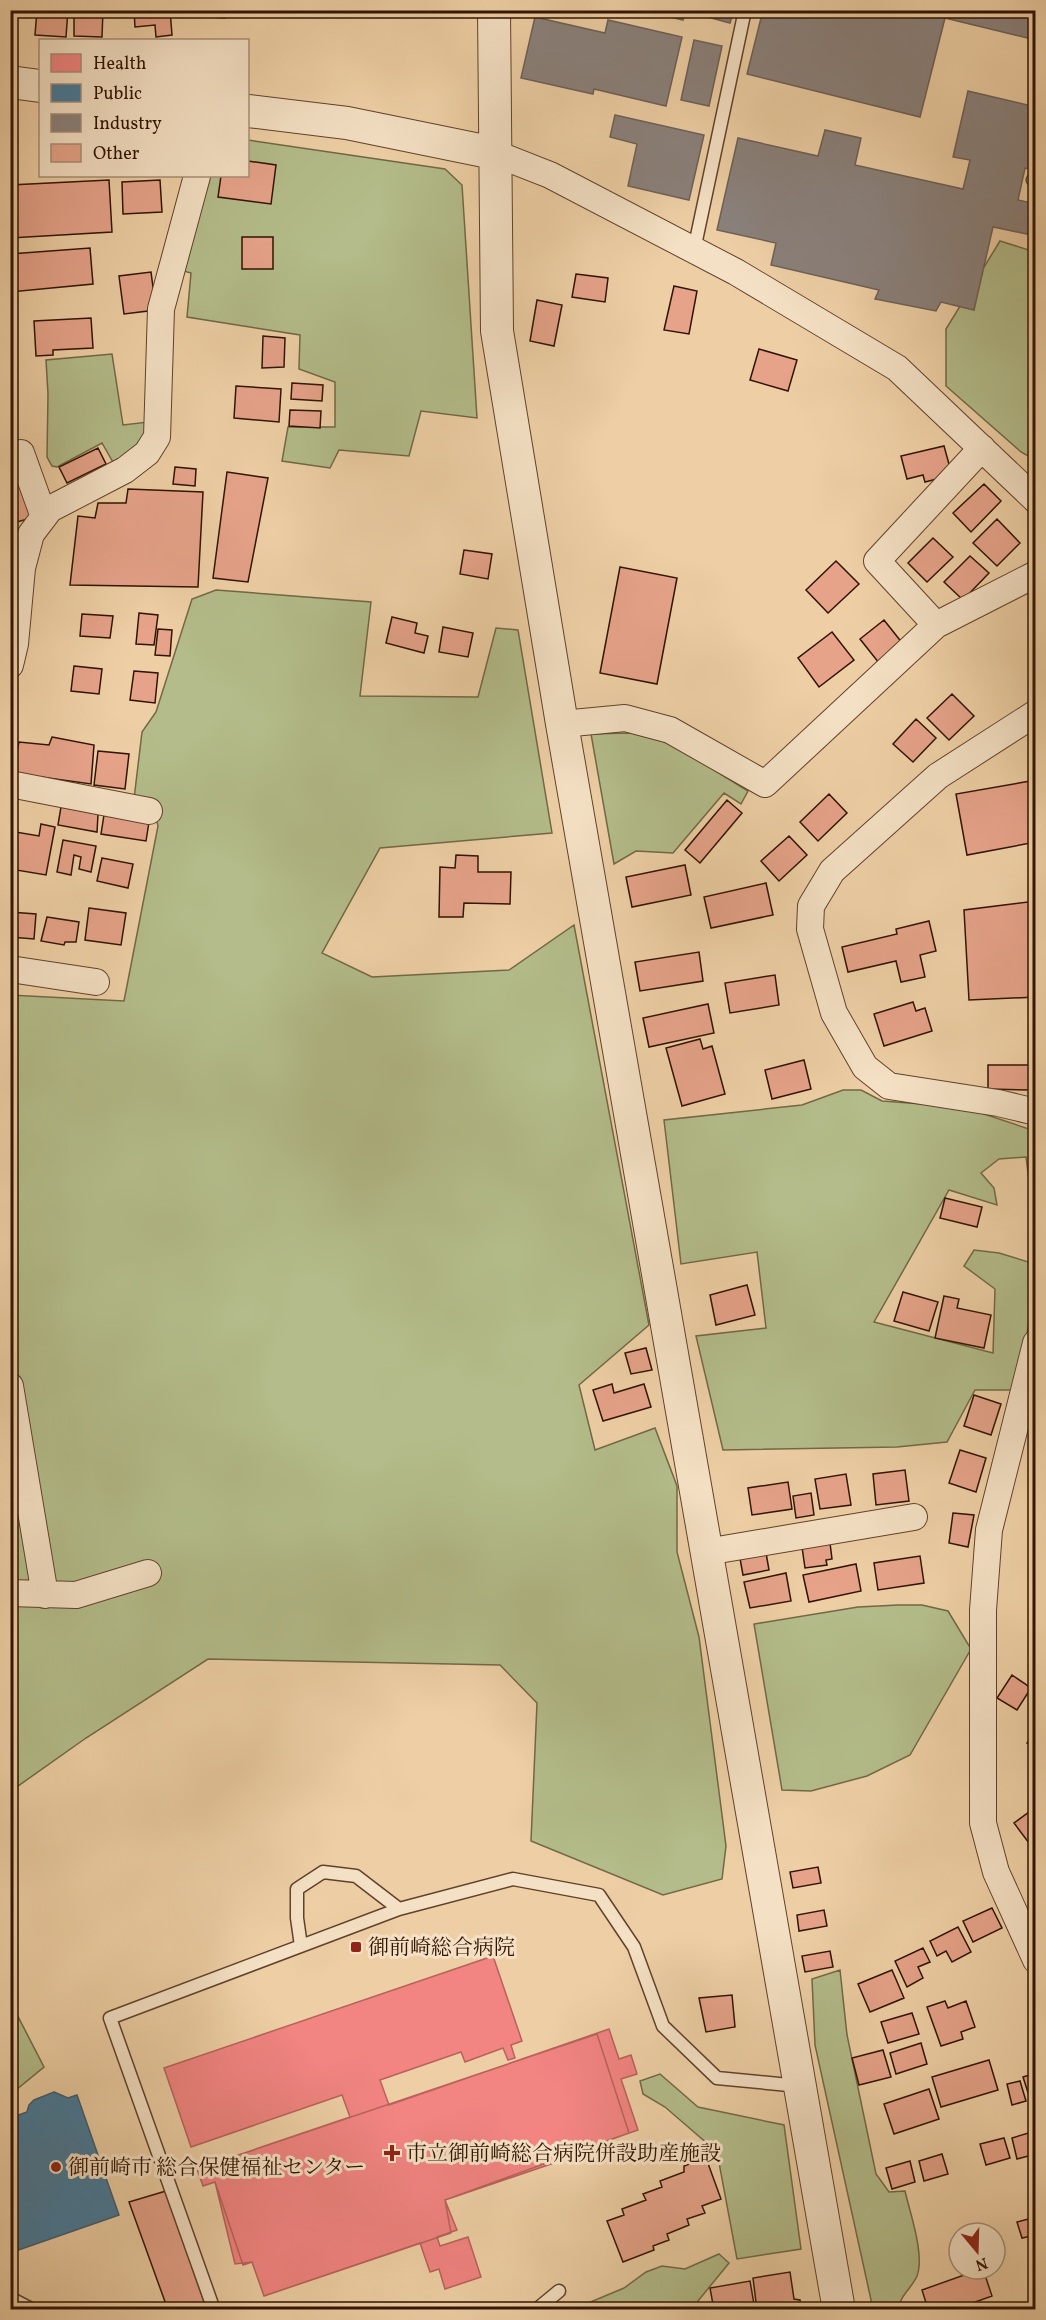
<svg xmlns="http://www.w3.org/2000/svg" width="1046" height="2320" font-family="Vollkorn,'Noto Serif JP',serif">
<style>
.green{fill:#b3bc8a;stroke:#726846;stroke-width:1.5}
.health{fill:#f28482;stroke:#b8625b;stroke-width:1.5}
.public{fill:#457b9d;stroke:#3f5c6e;stroke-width:1.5}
.industry{fill:#8a817c;stroke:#6f6057;stroke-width:1.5}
.building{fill:#e6a38a;stroke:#311301;stroke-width:1.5}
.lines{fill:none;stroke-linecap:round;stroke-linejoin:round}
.service-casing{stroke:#60422a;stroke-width:15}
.minor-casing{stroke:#60422a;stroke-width:28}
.tertiary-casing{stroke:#60422a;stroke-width:34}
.service{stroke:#f4e0c4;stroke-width:12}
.minor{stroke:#f4e0c4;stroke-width:26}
.tertiary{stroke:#f4e0c4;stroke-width:32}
.poi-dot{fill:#8f2418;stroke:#f4e0c4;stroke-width:2}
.labels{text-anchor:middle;stroke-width:6;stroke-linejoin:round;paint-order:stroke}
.poi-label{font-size:21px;fill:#311301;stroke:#f4e0c4;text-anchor:start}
</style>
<rect width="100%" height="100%" fill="#eecfa5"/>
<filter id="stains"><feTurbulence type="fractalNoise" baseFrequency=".00333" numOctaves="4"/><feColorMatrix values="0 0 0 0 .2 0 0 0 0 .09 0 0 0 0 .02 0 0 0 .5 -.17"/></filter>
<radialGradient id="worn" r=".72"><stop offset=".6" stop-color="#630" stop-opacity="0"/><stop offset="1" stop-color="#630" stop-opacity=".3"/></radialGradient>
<!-- green -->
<path class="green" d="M248,140L445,169L462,185L477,418L421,411L409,456L339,450L330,468L282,461L288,427H335V382L299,369L300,335L187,317L191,273L173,268L197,176H248Z
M1000,241L1035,252V460L1021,452L946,386V329Z
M112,354L123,425L148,422L143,444L114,464L102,443L57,467L52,466L47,457L48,394L46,360Z
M216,590L371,602L360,696L478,697L496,628L518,630L552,833L380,848L322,953L372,977L509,970L574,925L649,1325L579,1385L595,1450L655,1428L677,1486V1552L699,1637L726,1846L722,1879L663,1895L531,1841L537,1703L500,1665L208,1659L86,1738L11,1791L10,995L124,1001L158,826L153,807L134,799L142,732L156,712L192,599Z
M632,733L672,744L748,791L741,804L724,793L673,853L636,851L614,864L591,734Z
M843,1090H861L882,1101L963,1107L1035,1131V1199L1031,1197L1026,1157L999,1159L981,1173L994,1188L997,1205L949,1190L874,1322L993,1353L995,1289L964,1266L974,1250L999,1253L1035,1264L1033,1296L1018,1390H975L947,1442L897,1447L723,1450L696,1336L766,1328L757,1252L681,1264L664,1120L802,1105Z
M898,1605H922L948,1611L971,1649L910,1755L867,1776L811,1791L782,1790L754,1624L858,1607Z
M840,1970L847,2035L876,2174L889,2192L905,2191C910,2213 925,2255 917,2276C912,2288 899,2296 899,2309H873L815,2045L812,1979Z
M10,2001L44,2067L11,2094H10Z
M660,2074L698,2107L784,2125L801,2249L737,2259L717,2152L665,2107L643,2094L640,2081Z
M719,2254L729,2263L698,2301L701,2309H586L588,2303L624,2288L646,2272L662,2266L685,2269Z"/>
<!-- health -->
<path class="health" d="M493,1956L522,2041L511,2045L515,2058L508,2060L503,2048L465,2062L461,2052L380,2080L389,2105L609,2029L619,2059L631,2055L637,2074L621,2079L638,2130L606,2141L607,2145L445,2200L457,2230L437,2237L440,2246L468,2237L481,2277L445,2289L439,2269L430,2272L420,2243L264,2296L252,2262L243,2265L215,2182L203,2186L197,2169L350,2117L342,2095L191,2147L164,2068Z
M597,2034L629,2133L445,2200L451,2233L264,2296L252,2262L235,2264L215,2182L203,2186L197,2169Z"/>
<!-- public -->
<path class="public" d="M54,2092L68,2098L77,2095L119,2215L10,2253V2118L27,2112L29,2105L34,2100Z"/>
<!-- industry -->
<path class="industry" d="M610,10H634L633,15Z
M641,10H685L683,20Z
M694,10H734L730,23L693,13Z
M763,10H1036V40L945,18L920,117L747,74Z
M535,17L605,33L608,20L682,37L666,106L594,89L593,94L521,78Z
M694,40L722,46L709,106L681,100Z
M968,91L1036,107V171L1025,168L1018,200L1036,204V236L993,227L974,310L941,302L936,311L875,299L879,290L771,265L776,243L717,230L738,138L818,156L825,130L861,138L855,165L963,189L970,160L953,157Z
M615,115L704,135L689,200L628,186L637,144L610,137Z"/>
<!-- building -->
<path class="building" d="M37,10H68L66,37L35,35Z
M74,10H103L102,37L74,36Z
M134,10H170L172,35L156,37L155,25L135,27Z
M195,10H225V18L195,16Z
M10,16H15L11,43H10Z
M248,161L276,165L271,204L218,197L221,176H248Z
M109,180L112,232L10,238V185Z
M160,180L162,212L123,214L122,182Z
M242,237H273V269H242Z
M90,248L93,284L10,292V254Z
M151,272L156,310L124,314L119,276Z
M576,274L608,278L605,302L572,297Z
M674,286L697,291L689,334L664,330Z
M537,300L562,305L554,346L530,341Z
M91,318L93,348L53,350V355L36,356L34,321Z
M263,336L285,338L284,367L262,368Z
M759,349L797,360L788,391L750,380Z
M292,383L323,385L322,401L291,399Z
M236,386L281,389L279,422L234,418Z
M10,404L17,430L10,431Z
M290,410L321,411L320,428L289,426Z
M944,446L952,475L925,482L923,475L907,479L901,456Z
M98,448L106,464L67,483L59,467Z
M175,467L196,469L195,486L173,484Z
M227,472L268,478L248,582L213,578Z
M20,483L31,518L10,524V486Z
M984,484L1001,501L971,532L953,513Z
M128,489L203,492L198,587L70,585L78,516L95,518L98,503H126Z
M997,519L1020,543L997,566L973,543Z
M933,538L953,557L927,582L908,563Z
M464,550L492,554L488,579L460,574Z
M970,556L989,573L963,600L944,582Z
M836,561L859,584L828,613L806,590Z
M620,567L677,578L657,684L600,673Z
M139,613L158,615L154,645L136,644Z
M82,614L113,616L110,638L80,636Z
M392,617L417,623L415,633L428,636L424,653L386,643Z
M884,620L903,644L879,663L860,639Z
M443,627L473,633L468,657L439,652Z
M158,629L172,630L170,656L155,655Z
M832,632L854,660L819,687L798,658Z
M74,666L102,669L99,694L71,691Z
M134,671L158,673L155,703L130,700Z
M952,694L974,716L949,740L927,718Z
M916,719L936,738L913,762L893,744Z
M52,737L94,745L91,784L12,773L19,742L49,745Z
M98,751L129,754L125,789L94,785Z
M1036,780V842L967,855L956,794Z
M829,794L847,813L818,841L800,822Z
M727,800L742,813L700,863L685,850Z
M61,807L98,814L97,832L58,825Z
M104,815L149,822L146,841L101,834Z
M41,824L55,827L46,875L10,869L16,832L39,836Z
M789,836L807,855L779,881L761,861Z
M63,840L96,846L91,872L79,869L81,857L74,855L71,875L57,872Z
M456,855L478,856V872H511L510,904L464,903L463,917H439L440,867L455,868Z
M102,858L133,864L128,888L97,881Z
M685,865L691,895L632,907L626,877Z
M766,883L773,915L711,928L704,897Z
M1036,901V997L969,1000L964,910Z
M89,908L126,913L121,945L85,940Z
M10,912L36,914L34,939L10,937Z
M47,917L79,922L76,942H65L64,945L41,941Z
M929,921L936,951L920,955L925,977L901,982L896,961L848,972L842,947L897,934L896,929Z
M699,952L703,981L640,991L635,962Z
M775,975L779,1005L730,1013L725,983Z
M913,1002L916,1011L925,1008L932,1031L884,1046L874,1014Z
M708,1004L714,1033L649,1047L643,1018Z
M700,1039L703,1049L712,1046L725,1094L682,1106L666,1048Z
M804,1060L811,1089L772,1099L765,1070Z
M988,1065H1030V1090L988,1089Z
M945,1198L982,1207L977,1227L940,1218Z
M747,1285L755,1315L716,1325L710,1295Z
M903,1292L938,1302L929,1331L894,1321Z
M944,1296L959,1299L957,1308L991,1315L984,1348L935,1338Z
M646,1348L652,1370L631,1374L625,1353Z
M612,1384L614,1393L644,1384L651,1407L603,1421L593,1390Z
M974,1395L1001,1404L991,1435L964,1426Z
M960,1450L986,1458L976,1492L949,1483Z
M905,1470L909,1501L876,1505L873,1474Z
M846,1474L851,1505L820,1509L815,1479Z
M788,1482L792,1509L752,1515L748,1488Z
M811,1493L814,1515L796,1518L793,1496Z
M953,1513L974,1515L968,1547L949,1543Z
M829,1535L832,1559L826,1560L827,1565L805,1568L801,1540Z
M765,1547L769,1570L743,1575L739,1553Z
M920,1556L924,1583L878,1590L874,1563Z
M856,1564L861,1591L809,1602L803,1575Z
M786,1573L791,1601L750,1608L744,1582Z
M1012,1675L1031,1688L1017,1710L997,1698Z
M1036,1731V1749L1027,1743Z
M1036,1807V1851H1035L1014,1823Z
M818,1867L821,1883L793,1888L790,1872Z
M992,1908L1002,1928L973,1942L963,1921Z
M824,1910L827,1926L799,1931L797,1915Z
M958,1927L971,1952L952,1962L946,1951L937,1956L930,1941Z
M923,1948L930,1962L918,1967L923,1978L907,1987L895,1961Z
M830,1951L833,1967L805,1972L802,1956Z
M892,1970L904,1998L870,2012L858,1984Z
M732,1995L735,2027L706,2032L699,1998Z
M945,2001L948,2008L966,2001L975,2027L961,2032L963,2039L941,2046L927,2007Z
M912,2013L919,2034L888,2043L881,2022Z
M921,2043L927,2064L896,2074L890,2053Z
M883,2050L891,2077L859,2085L852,2058Z
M989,2060L998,2090L941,2107L932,2077Z
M1036,2073V2101L1031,2102L1023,2077Z
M1020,2081L1026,2101L1012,2105L1007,2084Z
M929,2089L939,2119L894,2134L884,2104Z
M1035,2131L1036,2154L1017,2159L1012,2138Z
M1004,2138L1010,2158L986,2165L980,2144Z
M942,2154L948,2174L924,2181L919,2161Z
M706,2158L721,2199L702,2206L705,2213L687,2219L689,2225L667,2234L669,2240L653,2246L654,2250L623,2262L607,2221L624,2215L622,2209L646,2200L643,2194L662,2187L660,2181L684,2172V2166Z
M910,2161L915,2182L892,2189L886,2168Z
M166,2191L207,2310H168L129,2202Z
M1036,2217V2235L1022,2238L1017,2222Z
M981,2269H983L992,2296L953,2310H933L931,2304L927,2306L922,2290Z
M790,2272L794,2299L800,2300L801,2310H757L753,2278Z
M750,2281L755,2310H714L710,2288Z"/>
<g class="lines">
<defs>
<path id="service" d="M1033,180L1036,181
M694,250L745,10
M301,1946L297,1918V1889L323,1872L356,1876L399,1909
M10,2298L33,2310
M214,2310L110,2018L399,1909L513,1879L599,1895L634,1947L663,2026L717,2078L799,2086
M536,2310L559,2291"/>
<path id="minor" d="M494,153L550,175L736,272L897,368L1036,500
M10,455L21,453L44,517
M936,625L877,561L982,448
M10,665L15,644L22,568L31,534L50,509L125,470L147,453L157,437L161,309L197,176
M1036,713L938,776L832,871L811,906L810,929L834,1013L865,1067L889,1086L998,1103L1036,1112
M562,724L625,718L670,730L765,784L936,625L1036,574
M10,784L149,811
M10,969L96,982
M1036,1343L989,1530L983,1610V1823L996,1872L1036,1960
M10,1386L45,1595
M706,1552L914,1517
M10,1593L76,1595L148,1573"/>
<path id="tertiary" d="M494,10L497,331L562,724L839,2310
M10,82L40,86
M248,111L347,123L494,153"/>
</defs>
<!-- service casing -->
<use href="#service" class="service-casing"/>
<!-- minor casing -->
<use href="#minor" class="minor-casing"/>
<!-- tertiary casing -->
<use href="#tertiary" class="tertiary-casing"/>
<!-- service -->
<use href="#service" class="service"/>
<!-- minor -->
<use href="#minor" class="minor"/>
<!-- tertiary -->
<use href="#tertiary" class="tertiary"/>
</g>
<!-- markers -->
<g class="poi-dot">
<rect x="350" y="1941" width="12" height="12" rx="3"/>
<path d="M389 2144h6v6h6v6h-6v6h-6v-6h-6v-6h6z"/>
<circle cx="56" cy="2167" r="6"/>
</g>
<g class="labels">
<!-- poi labels -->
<g class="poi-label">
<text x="368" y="1954">御前崎総合病院</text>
<text x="406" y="2160">市立御前崎総合病院併設助産施設</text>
<text x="68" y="2174">御前崎市 総合保健福祉センター</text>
</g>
</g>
<!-- margin -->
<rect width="1046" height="2320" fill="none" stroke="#eecfa5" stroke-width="36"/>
<rect x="12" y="12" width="1022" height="2296" fill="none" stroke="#311301" stroke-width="3"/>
<rect x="18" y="18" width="1010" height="2284" fill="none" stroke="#311301" stroke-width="1.5"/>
<!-- legend -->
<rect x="39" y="39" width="210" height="138" fill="#f4e0c4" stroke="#a68e76" stroke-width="1.5"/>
<rect x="51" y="54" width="30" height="18" fill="#f28482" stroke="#a68e76" stroke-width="1.5"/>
<text x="93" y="69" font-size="18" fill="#311301">Health</text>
<rect x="51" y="84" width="30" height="18" fill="#457b9d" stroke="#a68e76" stroke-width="1.5"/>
<text x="93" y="99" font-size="18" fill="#311301">Public</text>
<rect x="51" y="114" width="30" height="18" fill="#8a817c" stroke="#a68e76" stroke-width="1.5"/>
<text x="93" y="129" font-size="18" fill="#311301">Industry</text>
<rect x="51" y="144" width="30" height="18" fill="#e6a38a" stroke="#a68e76" stroke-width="1.5"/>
<text x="93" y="159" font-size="18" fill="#311301">Other</text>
<!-- north arrow -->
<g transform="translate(977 2251) rotate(161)"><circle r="28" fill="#f4e0c4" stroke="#a68e76" stroke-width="1.5"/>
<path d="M0-4.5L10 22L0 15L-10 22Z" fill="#8f2418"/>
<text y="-9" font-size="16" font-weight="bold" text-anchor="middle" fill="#311301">N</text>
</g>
<rect width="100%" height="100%" filter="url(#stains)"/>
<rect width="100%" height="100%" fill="url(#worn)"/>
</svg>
